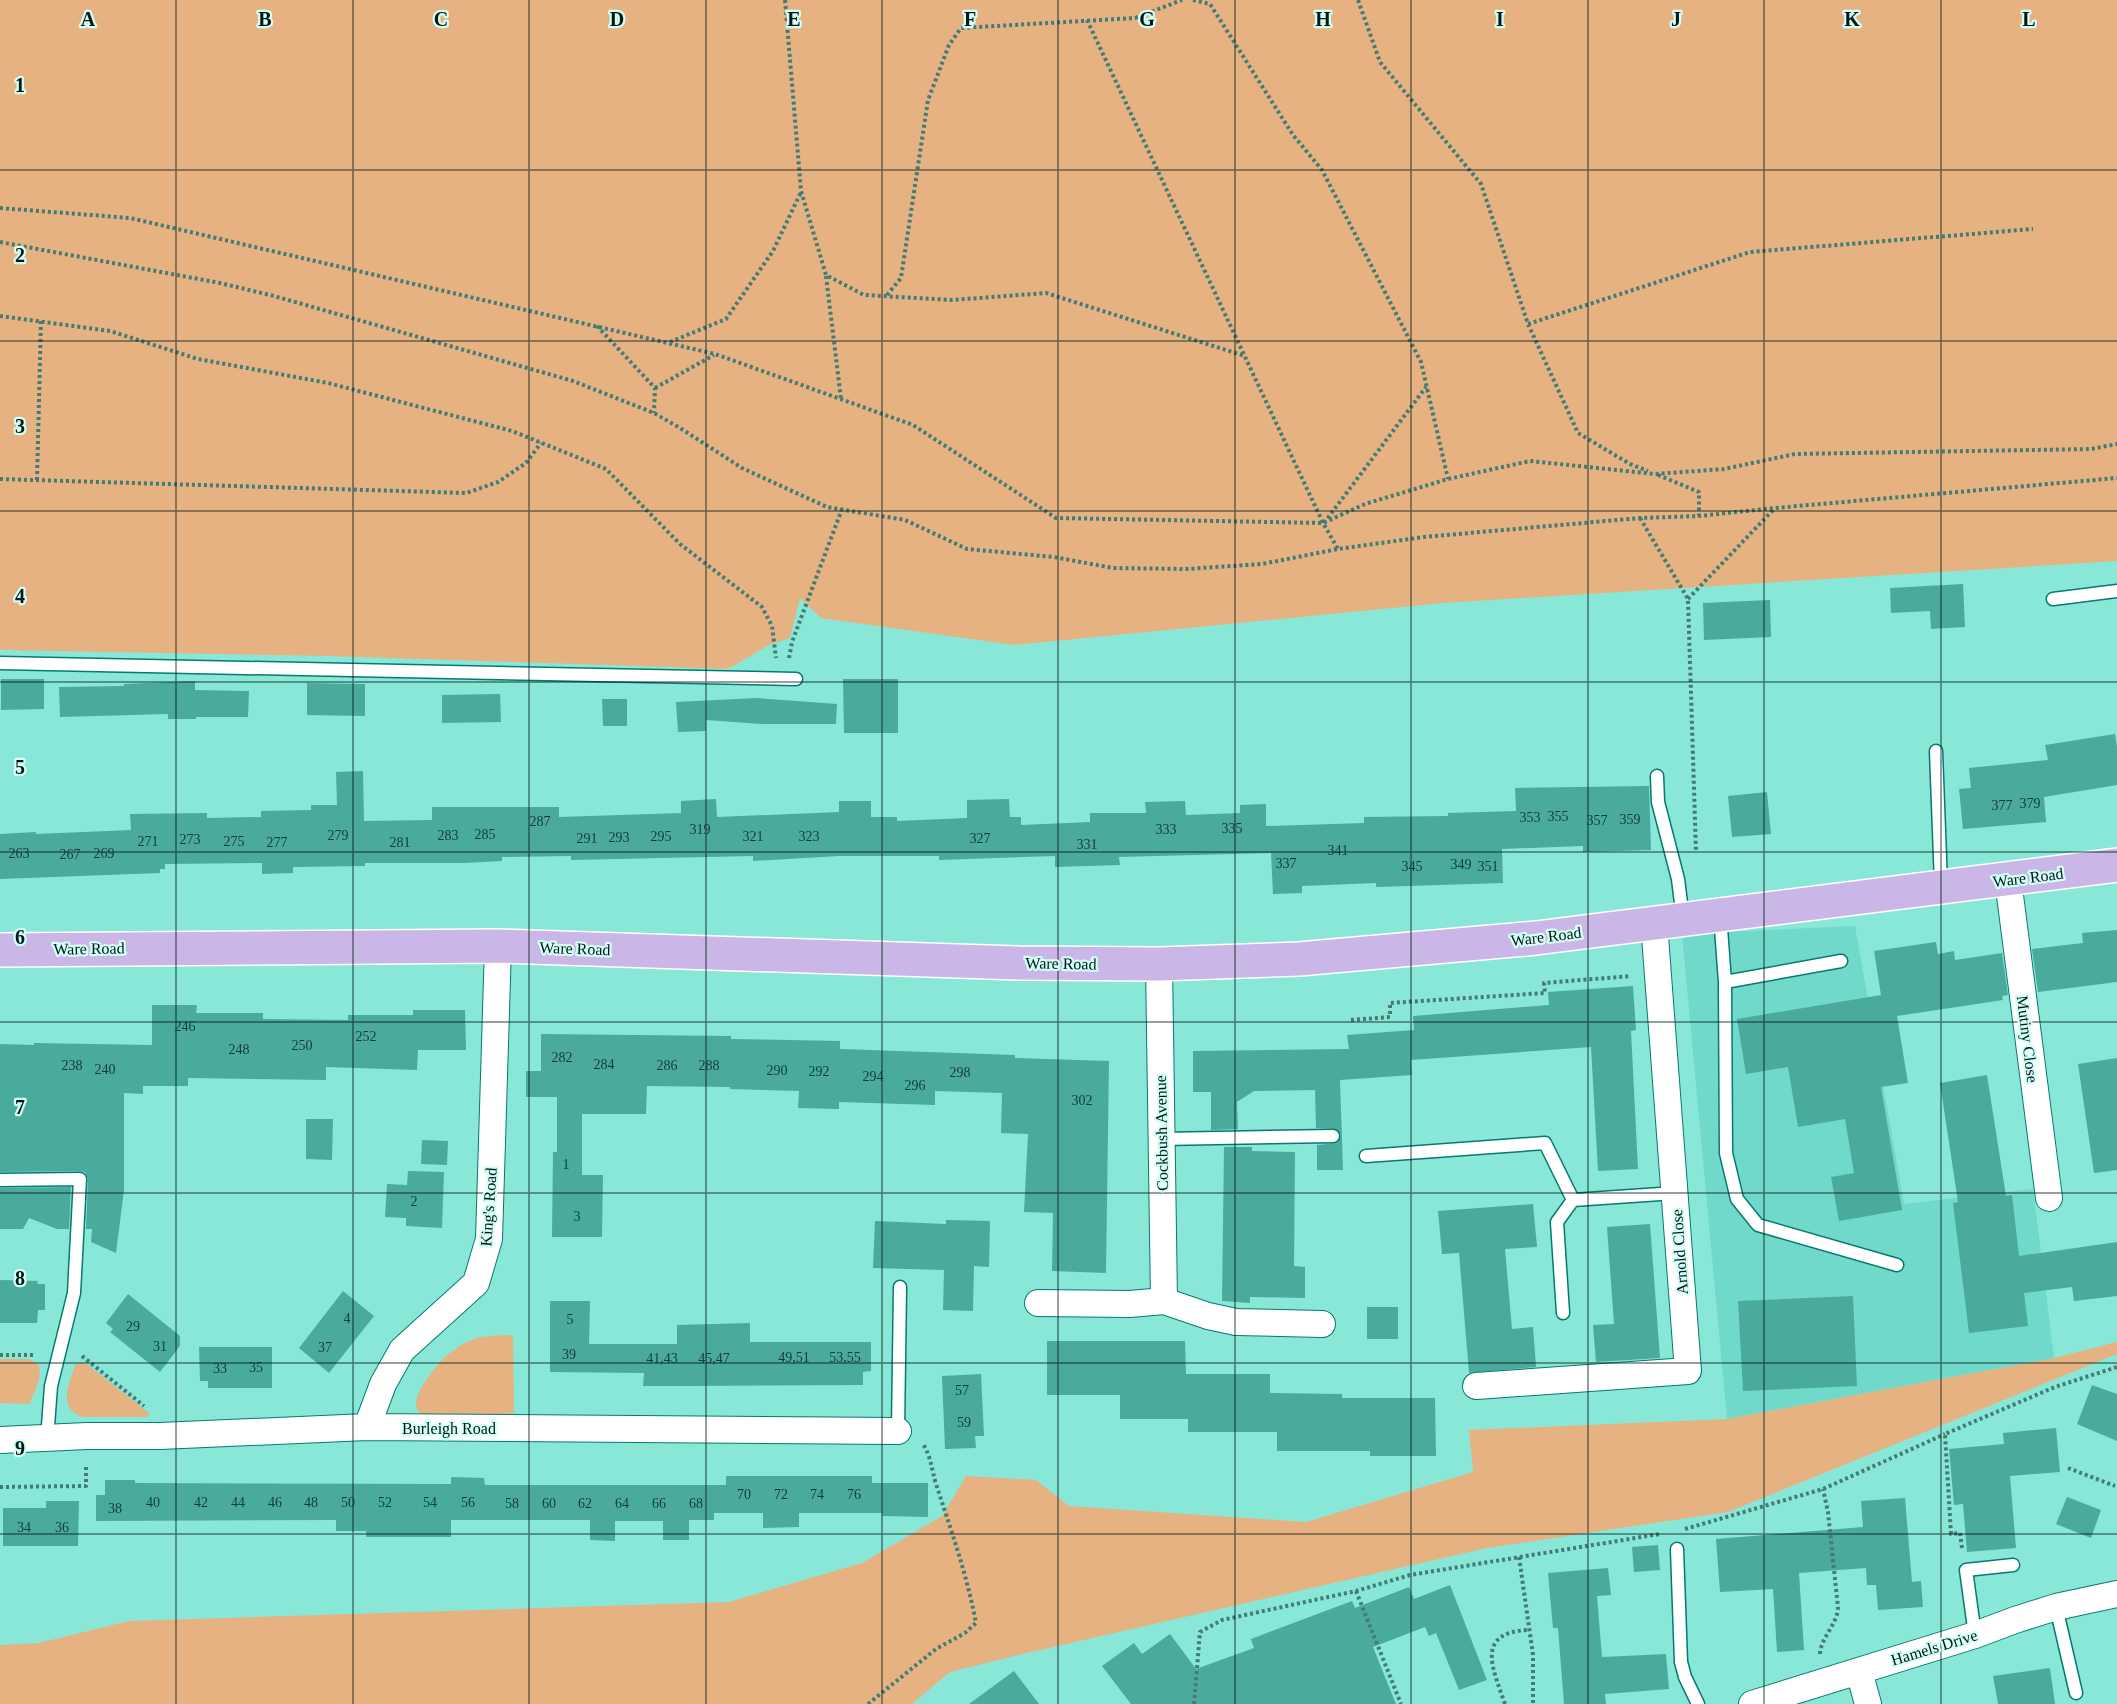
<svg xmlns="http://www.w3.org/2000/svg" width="2117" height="1704" font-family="Georgia,serif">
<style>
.built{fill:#71d9c9}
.green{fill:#e7b282}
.building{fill:#4aaa9c}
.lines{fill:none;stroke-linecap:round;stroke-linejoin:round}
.service-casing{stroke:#037b6f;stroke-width:15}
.minor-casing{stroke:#037b6f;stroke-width:28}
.primary-casing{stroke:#fff;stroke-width:36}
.path{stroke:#427c74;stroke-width:4;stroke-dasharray:3 3;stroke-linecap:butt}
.service{stroke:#fff;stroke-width:12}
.minor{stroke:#fff;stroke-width:26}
.primary{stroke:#cbb7e7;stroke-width:33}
.grid{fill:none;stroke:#001815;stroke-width:1.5;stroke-opacity:0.55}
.labels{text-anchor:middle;stroke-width:4.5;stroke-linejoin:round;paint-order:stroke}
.number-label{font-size:14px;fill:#123c37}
.street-label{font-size:16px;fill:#001815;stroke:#d3fff6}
.grid-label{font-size:20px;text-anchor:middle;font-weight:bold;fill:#001815;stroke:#d3fff6;stroke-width:4.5;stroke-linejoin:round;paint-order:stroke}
</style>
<rect width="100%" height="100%" fill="#89e7d8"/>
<!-- built -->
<path class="built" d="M1855,926L1904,1204L2033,1189L2054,1358L1727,1419L1682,934Z"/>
<!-- green -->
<path class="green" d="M0,0H2117V561L1443,603L1014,645L821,618L800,598L790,638L769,645L728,669L329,656L0,650Z
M510,1335L513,1337L514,1413C496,1414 434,1420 421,1413C404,1404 435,1367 443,1359C450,1352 460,1345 469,1341C481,1335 497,1336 510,1335Z
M2117,1342V1354L1728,1512L1487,1548L1014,1656L950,1672L912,1704H0V1645L39,1643L129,1621L729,1602L862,1563L942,1516L966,1476L1036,1480L1069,1506L1306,1522L1473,1472L1469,1430L1727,1419L2054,1358Z
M0,1359H29L39,1365C42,1378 35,1392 29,1404L0,1403Z
M83,1363L88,1365L150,1414L146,1417H82C57,1408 69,1382 76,1364Z"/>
<!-- building -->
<path class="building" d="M1963,584L1965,627L1931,629L1930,611L1891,613L1890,588Z
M1770,600L1771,637L1704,640L1703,603Z
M1,679H44V709L1,710Z
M843,679H898V733H844Z
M195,681V690L249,691L248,717H196V719H168V714L60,717L59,687L124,686V684Z
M307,683L365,684V716L307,715Z
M500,694L501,722L442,723V695Z
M757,698L837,704L836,724H762L706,720V731L678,732L676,702Z
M602,699H627V726H603Z
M2115,734L2117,747V785L2044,797L2046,822L1963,829L1959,789L1971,788L1969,768L2048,760L2045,745Z
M363,771L364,821L432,820V807H559V817L681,813V801L716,799L717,817L839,812V801H871V817H897V821L967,818V800L1009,799L1010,817H1021V825L1090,822V813H1146L1145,802L1185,801L1186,815L1240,813V805L1266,804V826L1364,823V817L1448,816V813L1516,811L1515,788L1649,786L1651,850L1583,852V846L1502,849L1503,883L1376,887V883L1302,886V893L1273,894L1271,853L1119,857L1120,865L1055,867V856L939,860V856H839L753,861V856L571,860V856L502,857V861L464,863H365V866L293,867V873L262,874V863L165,864V869H160V873L0,879V834L36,832V834L131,830L130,814L207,813V818L261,817V811L311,810V805H337L336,772Z
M1767,792L1771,834L1732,837L1728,796Z
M2117,930V982L2038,992L2032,949L2083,943L2082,933Z
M1936,942L1938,954L1954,951L1955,960L2002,953L2008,995L2002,996L2003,1000L1897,1016L1908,1083L1881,1087L1902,1210L1839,1221L1831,1177L1854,1173L1845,1119L1798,1127L1788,1067L1746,1074L1737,1019L1881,995L1874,951Z
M1633,986L1636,1030L1631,1031L1638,1169L1598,1171L1591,1047L1411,1060L1412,1075L1340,1080L1343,1170H1317V1145L1337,1143L1341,1135L1336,1129L1316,1128L1315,1090L1254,1091L1237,1102L1238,1129L1211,1130V1092H1193V1051L1349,1049L1347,1035L1414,1030L1413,1016L1549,1005L1548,992Z
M152,1005H197L196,1013H263V1019L348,1020V1015H413V1010H465L466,1050H418L417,1070L326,1067V1080L188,1078V1086H143V1094L124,1093V1190L116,1253L91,1242L92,1229H86L88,1179L85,1172L80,1171L0,1172V1044L34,1045V1043L152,1045Z
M541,1034L731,1036V1039L840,1041V1049L1015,1055V1058L1109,1061L1106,1273L1052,1271L1053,1213L1024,1212L1028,1134L1001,1133L1002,1093L935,1091V1105L839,1102V1109L798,1108L799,1091L730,1089V1087L647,1086L646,1114H582V1175H603L602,1237H552L553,1152H557V1097H526V1071H541Z
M2117,1058V1170L2094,1173L2078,1064Z
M1987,1075L2006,1196L2012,1195L2019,1256L2117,1242V1296L2074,1301L2072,1287L2024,1293L2028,1326L1969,1333L1953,1203L1958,1202L1940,1083Z
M306,1119H333L332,1160L306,1159Z
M422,1140L448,1141L447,1165L421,1164Z
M1224,1147H1252V1151L1295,1152L1294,1266L1305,1267V1298L1250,1297V1303L1222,1301Z
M408,1171L444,1172L442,1228L406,1226V1218L385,1217L387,1184L407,1185Z
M71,1187L69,1229H57L29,1218L23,1229H0V1188Z
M1533,1204L1537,1247L1505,1249L1512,1329L1533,1327L1536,1367L1469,1373L1459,1253L1442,1254L1438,1211Z
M946,1220L990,1221L989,1267L974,1266L973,1311L943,1310L944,1270L873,1268L875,1221L946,1224Z
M1650,1224L1660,1358L1596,1362L1593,1325L1614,1324L1607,1227Z
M0,1280L38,1281L37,1284H45V1310H38L37,1323H0Z
M343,1291L374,1316L329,1373L299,1348Z
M128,1294L180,1336V1346L160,1372L110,1332L113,1329L106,1323Z
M1853,1296L1857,1386L1743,1391L1738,1301Z
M550,1301H590L589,1344H677V1325L750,1323V1342H871V1371L863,1372V1385L689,1386H643L644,1373L550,1372Z
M1367,1307H1398V1339H1367Z
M1047,1341H1185L1186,1374H1270V1393L1342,1394V1398H1435L1436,1456H1370V1451H1277V1432H1188V1419H1120V1395H1047Z
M199,1347H272V1388H208V1381H200Z
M981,1374L984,1436H975L976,1448L945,1449L942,1376Z
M2092,1385L2117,1394V1441L2077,1424Z
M2056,1428L2060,1472L2010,1476L2016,1548L1967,1552L1963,1504L1954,1505L1949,1449L2004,1444L2003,1433Z
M726,1476H872V1483H928V1517L882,1516V1513H799V1527L763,1528V1513H714V1520H689V1540H663V1521H615V1541L590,1540V1520H451V1537H366V1531H336V1520L96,1521V1495H105V1480H135V1483L451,1484V1477L484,1478L485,1485H726Z
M2067,1497L2101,1510L2091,1538L2056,1524Z
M1905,1498L1912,1582L1921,1581L1923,1607L1878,1610L1876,1585H1867L1866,1568L1799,1573L1804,1650L1777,1652L1773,1589L1720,1592L1716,1539L1863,1527L1861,1501Z
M46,1501H79L78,1546H3V1508H46Z
M1658,1545L1660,1570L1634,1572L1632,1547Z
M1608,1568L1611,1595L1597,1596L1602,1657L1666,1654L1669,1689L1605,1694L1606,1704H1564L1558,1628H1553L1548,1573Z
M1450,1585L1487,1680L1459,1690L1436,1633L1429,1636L1425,1627L1373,1647L1396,1704H1131L1102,1666L1134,1643L1142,1654L1170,1634L1196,1669L1254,1648L1251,1639L1352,1601L1355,1608L1409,1587L1414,1599Z
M2050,1668L2055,1704H1998L1993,1676Z
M1014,1671L1039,1704H969Z"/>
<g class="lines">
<defs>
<path id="service" d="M2053,599L2117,591
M0,663L796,679
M1936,751L1941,884
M1657,776L1658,802L1678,879L1683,919
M1720,915L1725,982L1726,1153L1737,1199L1758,1225L1897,1265
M1725,982L1841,961
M1161,1139L1333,1136
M1366,1156L1545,1143L1573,1200L1675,1193
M0,1180L80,1179L74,1293L51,1386L47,1439
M1563,1313L1557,1222L1573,1200
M898,1431L900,1287
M1677,1549L1681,1662L1685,1677L1698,1704
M2056,1607L2076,1693
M1975,1635L1966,1570L2013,1565"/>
<path id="minor" d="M2008,880L2049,1198
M1159,964L1164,1301
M1038,1303L1130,1304L1164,1301L1208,1316L1236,1322L1322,1324
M1476,1386L1688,1371L1654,923
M367,1427L383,1384L402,1350L476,1283L489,1239L498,946
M0,1440L87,1436H160L367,1427L898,1431
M1859,1671L1868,1704
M1752,1704L1975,1635L2015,1620L2056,1607L2117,1594"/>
<path id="primary" d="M0,950L498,946L1019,963L1159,964L1299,959L1536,938L2117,865"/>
</defs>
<!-- service casing -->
<use href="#service" class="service-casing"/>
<!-- minor casing -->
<use href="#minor" class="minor-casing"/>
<!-- primary casing -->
<use href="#primary" class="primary-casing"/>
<!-- path -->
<path class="path" d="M785,0L801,191L826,275L864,295L952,300L1046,293L1245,356
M1193,0L1210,4L1293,135L1322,170L1421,362L1448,479
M1358,0L1380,62L1481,184L1528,324L1578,433L1630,464L1648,471
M1087,20L1323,523L1338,549
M0,208L130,218L715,354L913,425L1056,518L1323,523L1365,504L1448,479L1530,461L1655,474L1724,469L1795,454L2091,449L2117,444
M0,242L220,283L274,296L573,381L654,413L680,428L742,468L827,507L905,520L967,549L1054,557L1113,568L1186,569L1262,564L1338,549L1424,537L1640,518L1699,516L1775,508L2117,478
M826,276L841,399
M887,295L901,278L928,100L949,45L961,28L1135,18L1182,0
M0,316L110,331L198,359L328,383L512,431L606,469L680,544L762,607L772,626L776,658
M1528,324L1750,252L2033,229
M597,326L655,388L654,413
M670,342L726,319L773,251L801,192
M655,388L714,355
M1658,475L1699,492V516
M0,479L467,493L498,482L526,463L541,443
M37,480L41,320
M1640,518L1688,599L1696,852
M1324,523L1426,387
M1688,599L1775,508
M789,658L792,642L842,509
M1351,1020L1390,1017V1003L1545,993L1544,983L1631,976
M0,1355H35
M82,1356L144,1406
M2068,1468L2115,1486
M0,1487L86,1486V1464
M1685,1529L1823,1489L1945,1434
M1962,1548L1960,1533L1951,1534L1945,1434L2055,1387L2117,1367
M1519,1557L1533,1655V1704
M1356,1591L1401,1704
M1820,1654C1821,1637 1837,1625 1838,1608L1828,1512L1823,1489
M868,1704L936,1649L965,1633L976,1623C967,1575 951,1530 936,1484C931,1468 932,1459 923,1444
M1194,1704L1200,1632L1222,1620L1356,1591L1410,1575L1660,1534
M1505,1704C1493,1669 1474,1632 1529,1630"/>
<!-- service -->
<use href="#service" class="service"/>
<!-- minor -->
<use href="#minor" class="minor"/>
<!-- primary -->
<use href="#primary" class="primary"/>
</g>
<!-- grid -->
<path class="grid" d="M176,0V1704M353,0V1704M529,0V1704M706,0V1704M882,0V1704M1058,0V1704M1235,0V1704M1411,0V1704M1588,0V1704M1764,0V1704M1941,0V1704M0,170H2117M0,341H2117M0,511H2117M0,682H2117M0,852H2117M0,1022H2117M0,1193H2117M0,1363H2117M0,1534H2117"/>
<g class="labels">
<!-- number labels -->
<g class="number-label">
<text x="2030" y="808">379</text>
<text x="2002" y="810">377</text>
<text x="1558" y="821">355</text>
<text x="1530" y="822">353</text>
<text x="1630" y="824">359</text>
<text x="1597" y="825">357</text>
<text x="540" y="826">287</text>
<text x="1232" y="833">335</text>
<text x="700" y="834">319</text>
<text x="1166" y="834">333</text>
<text x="485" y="839">285</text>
<text x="338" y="840">279</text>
<text x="448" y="840">283</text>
<text x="661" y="841">295</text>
<text x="753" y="841">321</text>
<text x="809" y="841">323</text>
<text x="619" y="842">293</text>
<text x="587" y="843">291</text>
<text x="980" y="843">327</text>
<text x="190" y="844">273</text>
<text x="148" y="846">271</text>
<text x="234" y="846">275</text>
<text x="277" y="847">277</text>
<text x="400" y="847">281</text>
<text x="1087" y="849">331</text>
<text x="1338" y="855">341</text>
<text x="19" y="858">263</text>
<text x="104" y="858">269</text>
<text x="70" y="859">267</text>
<text x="1286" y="868">337</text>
<text x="1461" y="869">349</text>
<text x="1412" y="871">345</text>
<text x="1488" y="871">351</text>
<text x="185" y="1031">246</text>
<text x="366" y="1041">252</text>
<text x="302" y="1050">250</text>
<text x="239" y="1054">248</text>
<text x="562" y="1062">282</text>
<text x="604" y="1069">284</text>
<text x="72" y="1070">238</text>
<text x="667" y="1070">286</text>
<text x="709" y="1070">288</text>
<text x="105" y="1074">240</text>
<text x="777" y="1075">290</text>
<text x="819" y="1076">292</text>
<text x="960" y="1077">298</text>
<text x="873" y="1081">294</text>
<text x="915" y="1090">296</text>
<text x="1082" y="1105">302</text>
<text x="566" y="1169">1</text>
<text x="414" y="1206">2</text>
<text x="577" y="1221">3</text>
<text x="347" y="1323">4</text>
<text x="570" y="1324">5</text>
<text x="133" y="1331">29</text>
<text x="160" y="1351">31</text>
<text x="325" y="1352">37</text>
<text x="569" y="1359">39</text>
<text x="794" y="1362">49,51</text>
<text x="845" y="1362">53,55</text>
<text x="662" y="1363">41,43</text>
<text x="714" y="1363">45,47</text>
<text x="256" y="1372">35</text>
<text x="220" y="1373">33</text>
<text x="962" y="1395">57</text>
<text x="964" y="1427">59</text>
<text x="744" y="1499">70</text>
<text x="781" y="1499">72</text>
<text x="817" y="1499">74</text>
<text x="854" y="1499">76</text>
<text x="153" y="1507">40</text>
<text x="201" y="1507">42</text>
<text x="238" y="1507">44</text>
<text x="275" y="1507">46</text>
<text x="311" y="1507">48</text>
<text x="348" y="1507">50</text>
<text x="385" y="1507">52</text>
<text x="430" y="1507">54</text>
<text x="468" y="1507">56</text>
<text x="512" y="1508">58</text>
<text x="549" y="1508">60</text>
<text x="585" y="1508">62</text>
<text x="622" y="1508">64</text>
<text x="659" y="1508">66</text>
<text x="696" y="1508">68</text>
<text x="115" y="1513">38</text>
<text x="24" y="1532">34</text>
<text x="62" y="1532">36</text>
</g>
<!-- street labels -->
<g class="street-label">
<text transform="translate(2028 877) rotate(-7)" y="6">Ware Road</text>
<text transform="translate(1546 936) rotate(-7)" y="6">Ware Road</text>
<text transform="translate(89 948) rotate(-1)" y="6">Ware Road</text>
<text transform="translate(575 948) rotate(2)" y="6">Ware Road</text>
<text transform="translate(1061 963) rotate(1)" y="6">Ware Road</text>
<text transform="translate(2028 1039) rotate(83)" y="6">Mutiny Close</text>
<text transform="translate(1161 1133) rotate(-91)" y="6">Cockbush Avenue</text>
<text transform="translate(488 1207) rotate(-86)" y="6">King's Road</text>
<text transform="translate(1679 1252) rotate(-94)" y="6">Arnold Close</text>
<text x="449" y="1434">Burleigh Road</text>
<text transform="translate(1934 1647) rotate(-17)" y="6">Hamels Drive</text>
</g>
</g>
<g class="grid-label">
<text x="88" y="26">A</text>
<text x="265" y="26">B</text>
<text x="441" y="26">C</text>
<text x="617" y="26">D</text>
<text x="794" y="26">E</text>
<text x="970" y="26">F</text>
<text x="1147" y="26">G</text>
<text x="1323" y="26">H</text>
<text x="1500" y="26">I</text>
<text x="1676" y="26">J</text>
<text x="1852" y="26">K</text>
<text x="2029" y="26">L</text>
<text x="20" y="92">1</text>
<text x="20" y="262">2</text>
<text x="20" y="433">3</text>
<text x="20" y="603">4</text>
<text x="20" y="774">5</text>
<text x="20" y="944">6</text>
<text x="20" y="1114">7</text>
<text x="20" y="1285">8</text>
<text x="20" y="1455">9</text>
</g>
</svg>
